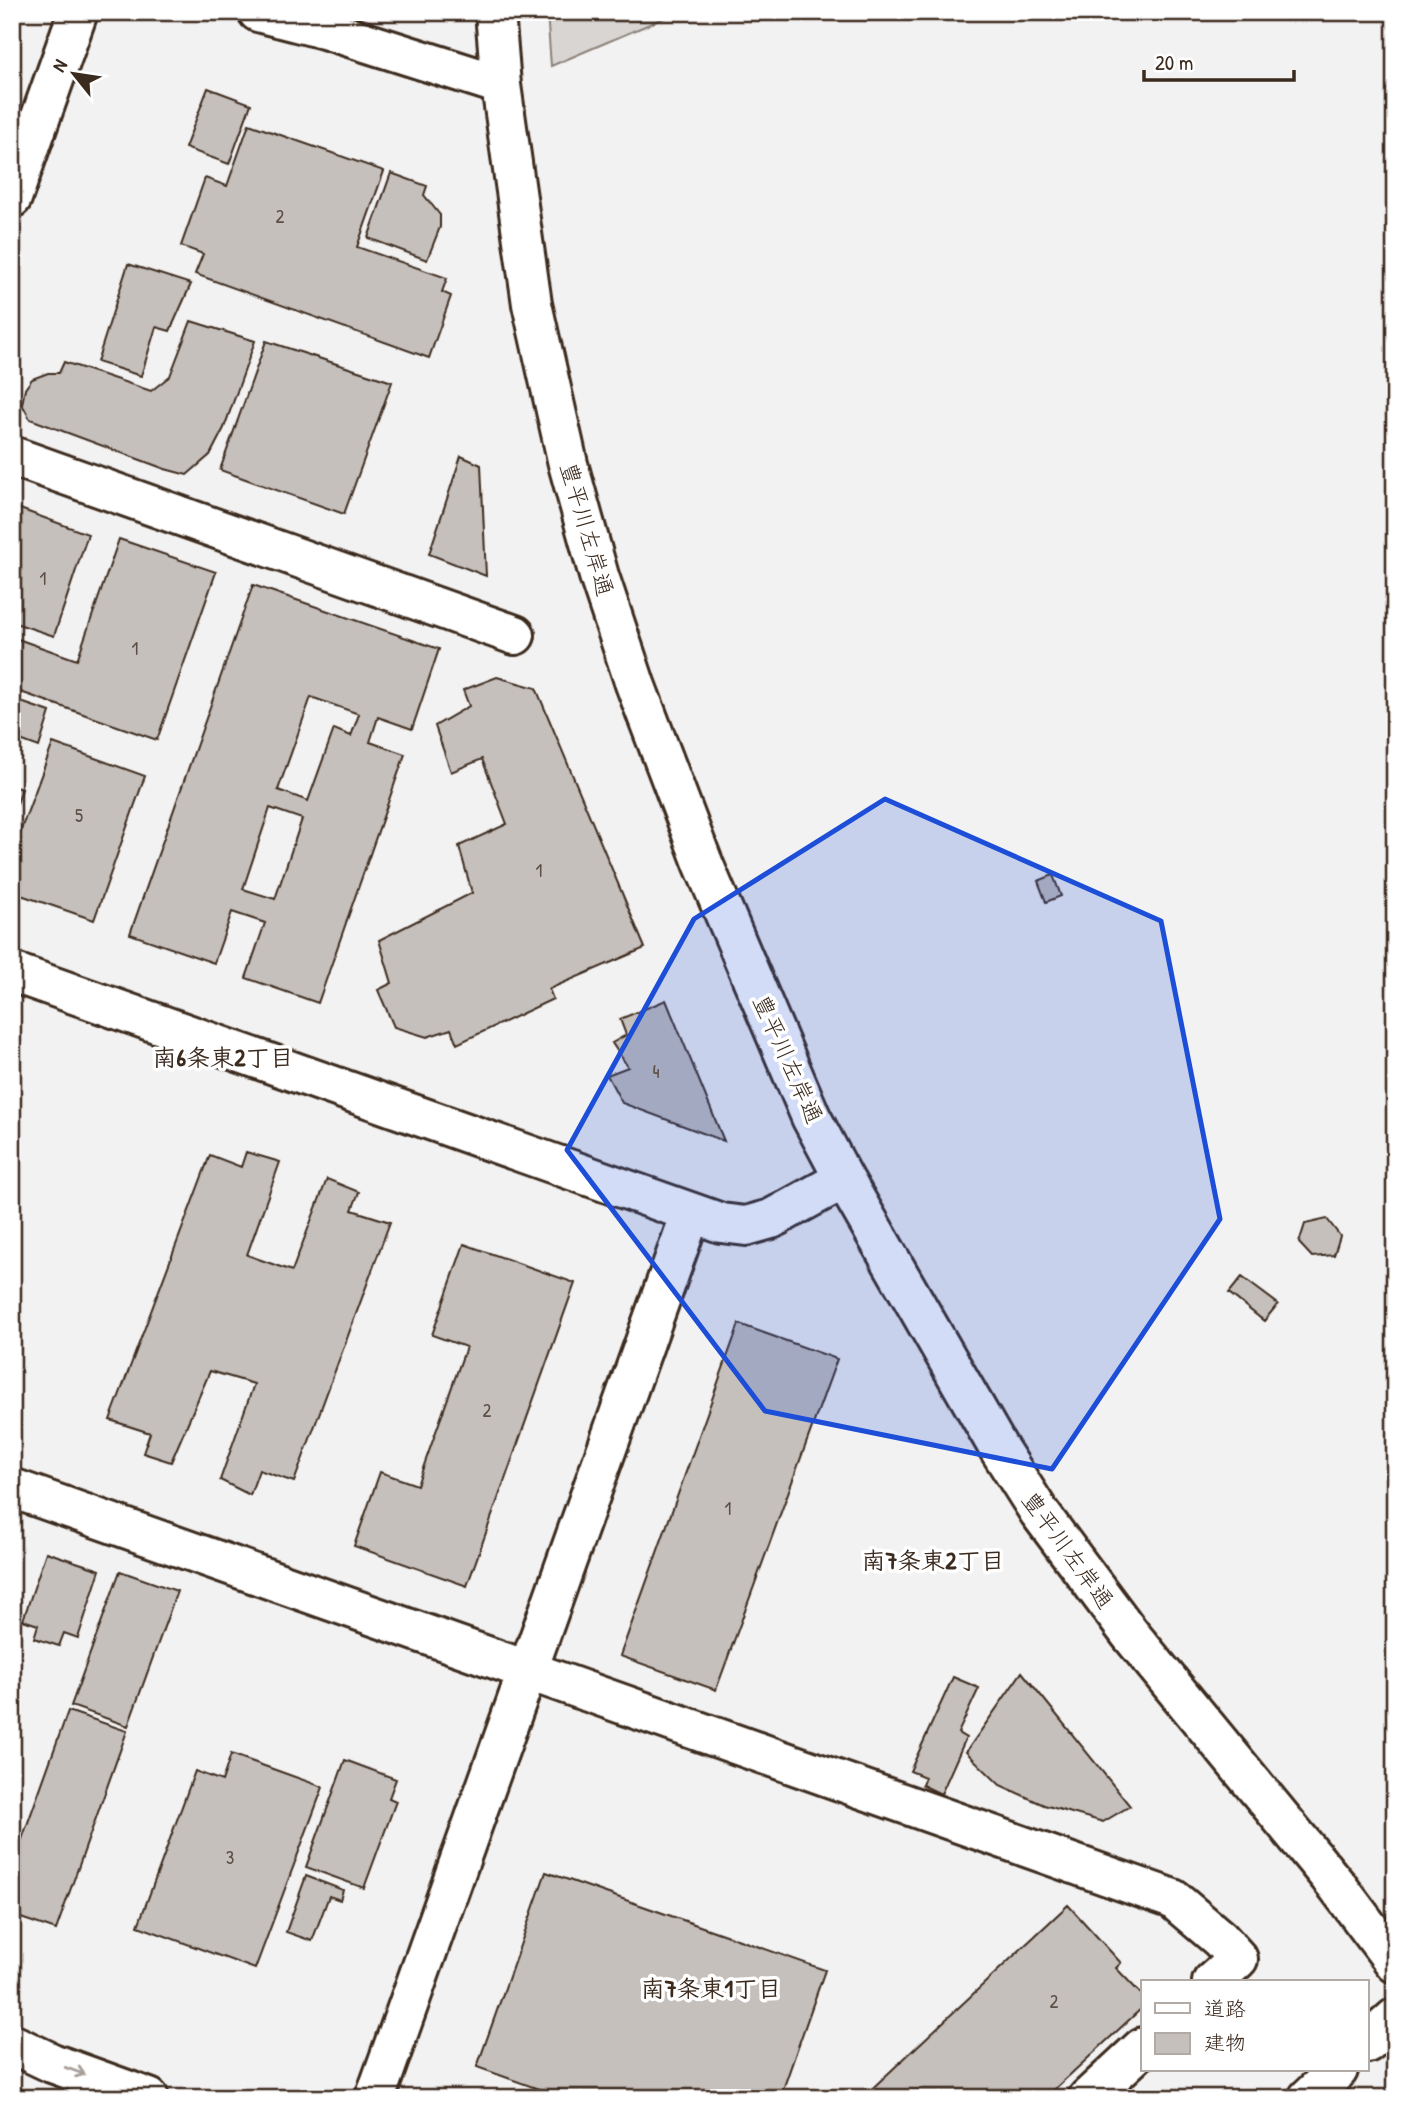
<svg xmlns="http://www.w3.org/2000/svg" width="1407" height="2110" font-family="'Patrick Hand','Klee One',sans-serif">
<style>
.park{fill:#d8d5d2;stroke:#8a8078;stroke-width:2}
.building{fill:#c6c0bd;stroke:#3b2a1e;stroke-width:2;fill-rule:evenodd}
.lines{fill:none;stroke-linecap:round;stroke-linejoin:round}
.minor-casing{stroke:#3b2a1e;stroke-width:44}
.tertiary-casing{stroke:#3b2a1e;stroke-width:44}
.primary-casing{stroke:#3b2a1e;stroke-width:44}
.minor{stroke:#fff;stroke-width:38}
.tertiary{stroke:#fff;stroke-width:38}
.primary{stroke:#fff;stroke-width:38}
.oneway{stroke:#a79f9a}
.marked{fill:#1d4ed8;fill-opacity:0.2;stroke:#1d4ed8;stroke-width:5;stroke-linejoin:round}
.labels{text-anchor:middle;stroke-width:7;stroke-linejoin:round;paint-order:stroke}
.number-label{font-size:19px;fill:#5e5046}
.street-label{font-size:23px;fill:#3b2a1e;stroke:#fff}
.neighbourhood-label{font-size:24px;font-weight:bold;fill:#3b2a1e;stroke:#fff}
</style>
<rect width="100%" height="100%" fill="#f3f2f2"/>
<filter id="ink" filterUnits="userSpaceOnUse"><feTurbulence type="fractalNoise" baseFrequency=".0143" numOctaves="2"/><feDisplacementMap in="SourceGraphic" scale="14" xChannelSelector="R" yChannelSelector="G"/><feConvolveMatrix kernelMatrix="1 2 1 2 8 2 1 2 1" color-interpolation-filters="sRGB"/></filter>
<g filter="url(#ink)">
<!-- park -->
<path class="park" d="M547,12H678L551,66Z"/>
<!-- building -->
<path class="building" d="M208,88L251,104L229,164L185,148Z
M249,124L384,171L357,247L447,278L442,292L451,296L429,358L195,274L203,254L181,246L205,178L227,186Z
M391,173L427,186L424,195L440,215V227L427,260L368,238Z
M128,264L191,284L170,331L156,327L141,376L97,362Z
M191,321L255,341L224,428L210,455L187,475L165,469L30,419L22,404L25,389L32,379L48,373H59L64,362L151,391L170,376Z
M266,341L392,382L344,514L220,470Z
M461,456L481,465L486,576L429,554Z
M12,506L88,534L54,636L12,622Z
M119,539L216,572L157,740L12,689V637L77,660Z
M253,585L439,649L412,729L378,717L370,742L405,754L318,1003L246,978L265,923L232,912L214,963L130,934ZM311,697L359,714L351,736L334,729L308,801L278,790ZM270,808L302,819L275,899L243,889Z
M497,677L536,688L645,948L549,989L553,999L457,1044L451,1029L427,1037L394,1027L378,990L392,983L379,940L472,893L459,846L507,824L482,759L451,772L435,726L469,706L463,690Z
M12,699L50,712L39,747L12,737Z
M53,743L145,776L94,920L12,892V854Z
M12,786L22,789L14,813L12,812Z
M1053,875L1061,896L1046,902L1038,881Z
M666,1000L724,1141L622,1103L607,1075L628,1067L612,1043L626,1035L620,1019Z
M246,1152L280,1162L247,1255L292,1271L327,1179L359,1192L352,1210L390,1222L294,1482L259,1470L250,1495L220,1480L254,1384L210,1371L171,1462L143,1453L150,1433L110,1420L210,1155L241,1167Z
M1327,1219L1340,1236L1334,1255L1312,1257L1299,1243L1305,1224Z
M464,1244L575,1283L467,1586L354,1546L380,1472L417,1485L466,1347L432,1335Z
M1242,1277L1278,1304L1264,1321L1229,1293Z
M739,1324L837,1359L716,1690L620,1656Z
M46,1552L100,1570L78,1638L64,1633L59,1646L34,1638L38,1625L23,1620Z
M120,1571L177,1591L128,1726L71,1706Z
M1022,1672L1130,1806L1103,1822L1044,1805L1000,1785L966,1752Z
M953,1677L979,1688L958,1733L966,1738L941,1794L922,1785L925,1777L910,1771Z
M68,1711L127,1731L56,1930L12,1915V1867Z
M231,1754L323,1787L255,1969L138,1926L195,1771L222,1781Z
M345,1760L396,1779L389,1798L396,1801L364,1888L306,1867Z
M546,1872L825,1970L780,2098H564L477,2067Z
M306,1876L343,1890L340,1900L329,1896L312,1941L286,1932Z
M1068,1905L1121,1963L1116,1968L1143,1996V2007L1045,2098H862Z"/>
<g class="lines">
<defs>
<path id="minor" d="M12,456L515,635
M12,1488L1173,1899L1220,1939L1238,1959L1212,1982
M1088,2098L1143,2047"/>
<path id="tertiary" d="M258,12L324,29L501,85
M495,12L501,85L532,304L568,464L599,576L635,684L703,863L811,1117L844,1179L999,1449L1039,1512L1130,1634L1338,1887L1395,1963
M12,198L78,12
M12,972L721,1223L746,1226L771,1219L844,1179
M375,2098L691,1213"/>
<path id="primary" d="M1367,2043L1395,2018
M12,2044L52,2063L149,2098
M1308,2098L1338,2070"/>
</defs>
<!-- minor casing -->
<use href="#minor" class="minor-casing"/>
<!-- tertiary casing -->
<use href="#tertiary" class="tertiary-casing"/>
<!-- primary casing -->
<use href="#primary" class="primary-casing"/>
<!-- minor -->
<use href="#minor" class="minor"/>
<!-- tertiary -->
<use href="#tertiary" class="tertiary"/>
<!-- primary -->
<use href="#primary" class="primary"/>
</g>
<!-- one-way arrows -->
<defs><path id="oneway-shaft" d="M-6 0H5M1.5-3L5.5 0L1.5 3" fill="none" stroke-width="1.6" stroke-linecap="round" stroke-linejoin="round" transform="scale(1.75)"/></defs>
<use class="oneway" href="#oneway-shaft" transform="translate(75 2071) rotate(20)"/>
</g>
<!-- marked area -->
<path class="marked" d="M885,799L1161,921L1220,1219L1052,1469L765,1411L567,1150L694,919Z"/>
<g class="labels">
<!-- number labels -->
<g class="number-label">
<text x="280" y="223">2</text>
<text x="43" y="585">1</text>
<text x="135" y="655">1</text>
<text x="79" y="822">5</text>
<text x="539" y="877">1</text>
<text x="656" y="1078">4</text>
<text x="487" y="1417">2</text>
<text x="728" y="1515">1</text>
<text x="230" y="1864">3</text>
<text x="1054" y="2008">2</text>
</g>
<!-- street labels -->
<g class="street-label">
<text transform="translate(587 529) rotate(74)" y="8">豊平川左岸通</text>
<text transform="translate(788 1059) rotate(66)" y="8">豊平川左岸通</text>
<text transform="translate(1068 1550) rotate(54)" y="8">豊平川左岸通</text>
</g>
<!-- neighbourhood labels -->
<g class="neighbourhood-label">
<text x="223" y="1066">南6条東2丁目</text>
<text x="933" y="1569">南7条東2丁目</text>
<text x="711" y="1997">南7条東1丁目</text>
</g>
</g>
<!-- margin -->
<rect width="1407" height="2110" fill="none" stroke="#fff" stroke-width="42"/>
<rect x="21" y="21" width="1365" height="2068" fill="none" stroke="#3b2a1e" stroke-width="2.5" filter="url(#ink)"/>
<!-- legend -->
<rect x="1141" y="1980" width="228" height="91" fill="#ffffff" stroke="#b1aaa5" stroke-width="2"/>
<rect x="1155" y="2003" width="35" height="10" fill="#ffffff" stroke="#b1aaa5" stroke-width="2"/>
<text x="1204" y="2016" font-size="21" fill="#3b2a1e">道路</text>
<rect x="1155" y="2033" width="35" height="21" fill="#c6c0bd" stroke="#b1aaa5" stroke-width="2"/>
<text x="1204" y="2050" font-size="21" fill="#3b2a1e">建物</text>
<!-- north arrow -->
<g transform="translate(74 74) rotate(300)" stroke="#ffffff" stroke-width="5" paint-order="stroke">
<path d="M0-5L12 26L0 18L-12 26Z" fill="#3b2a1e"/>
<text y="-10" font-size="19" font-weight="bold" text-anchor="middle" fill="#3b2a1e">N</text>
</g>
<!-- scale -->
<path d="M1144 70v10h150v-10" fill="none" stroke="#3b2a1e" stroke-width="3.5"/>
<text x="1155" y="70" font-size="21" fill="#3b2a1e" stroke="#ffffff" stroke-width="5" paint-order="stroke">20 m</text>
</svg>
